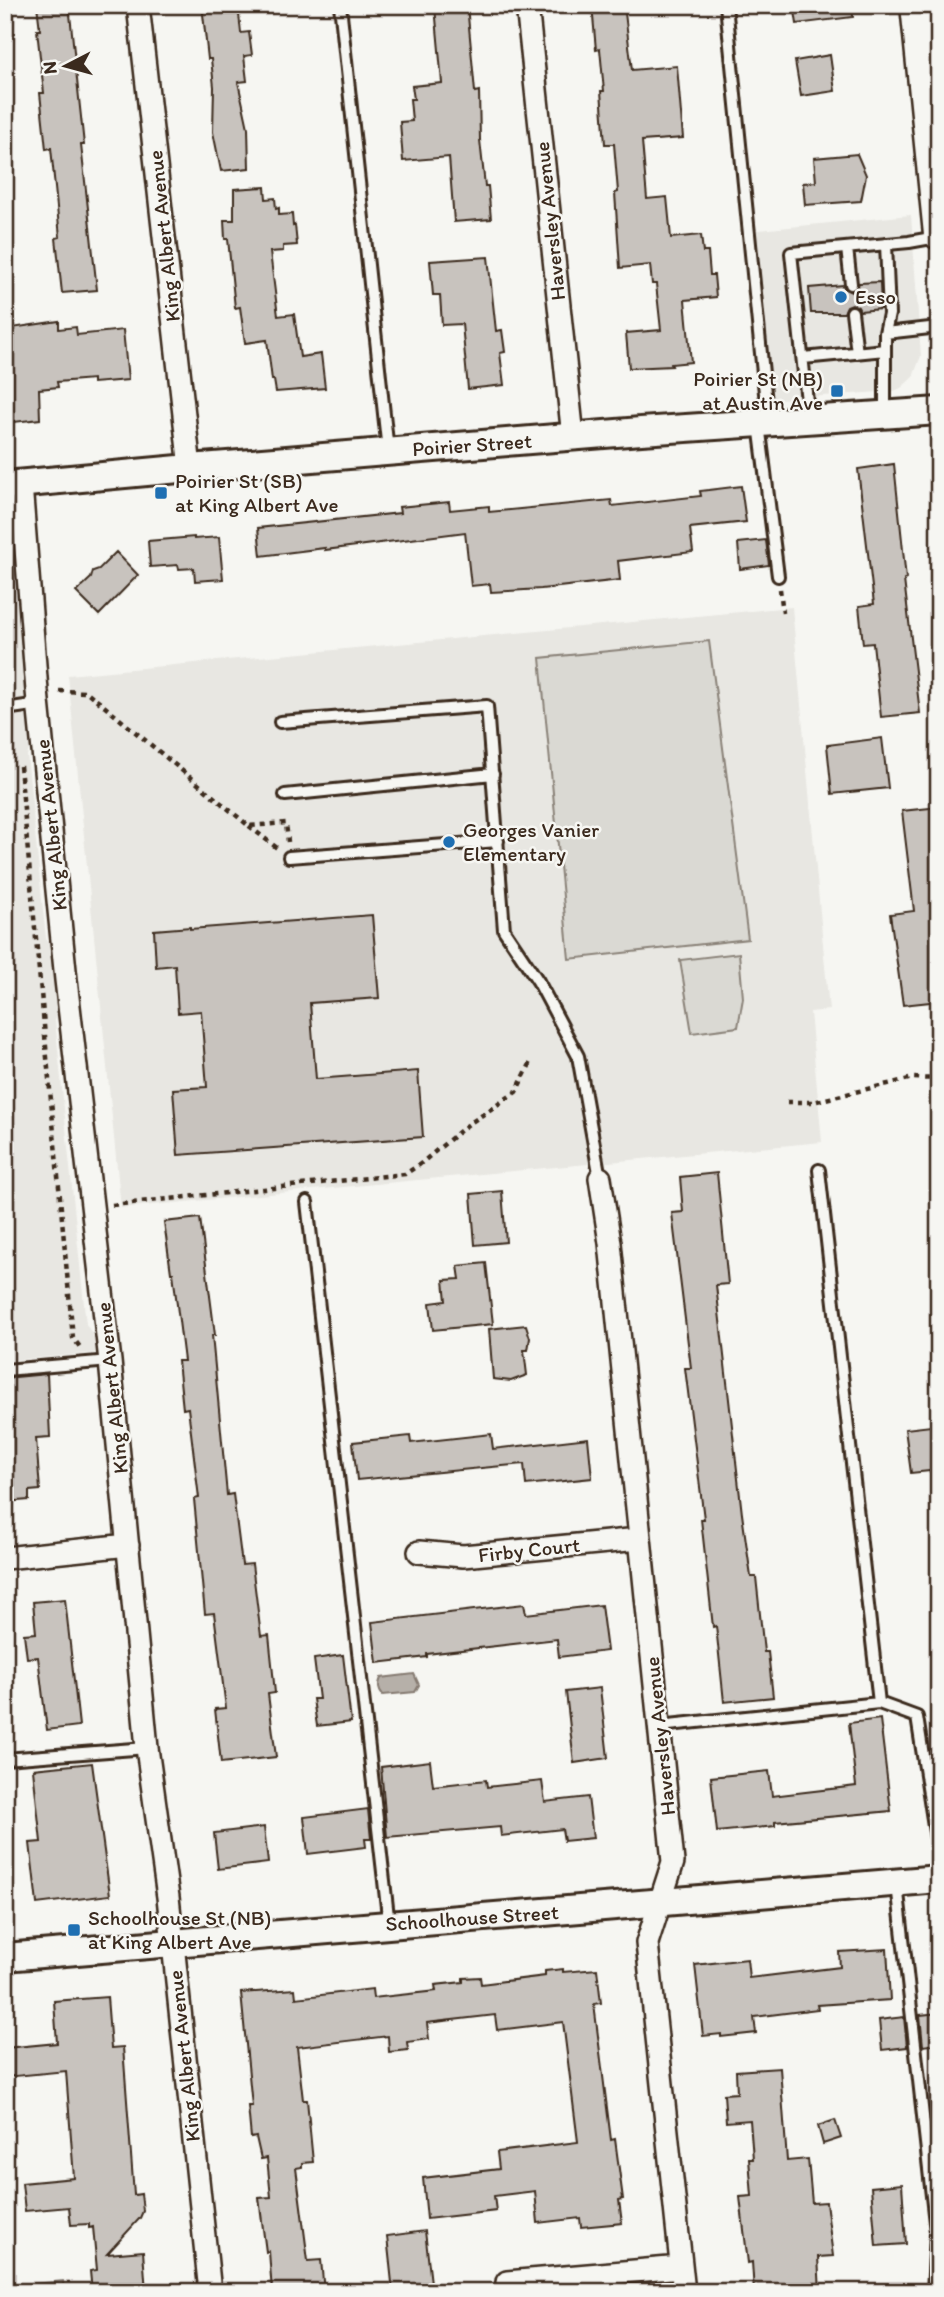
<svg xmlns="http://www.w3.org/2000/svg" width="944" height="2297" font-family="Itim,sans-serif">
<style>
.built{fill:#e8e7e2}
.green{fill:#dad9d3;stroke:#8a8278;stroke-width:2}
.water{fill:#b6b0a9;stroke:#857a71;stroke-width:2}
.building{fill:#c8c3be;stroke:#3b2a1e;stroke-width:2}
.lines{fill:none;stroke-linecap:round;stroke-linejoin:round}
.service-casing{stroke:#3b2a1e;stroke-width:16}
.minor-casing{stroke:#3b2a1e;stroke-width:26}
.tertiary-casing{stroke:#3b2a1e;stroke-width:32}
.secondary-casing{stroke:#3b2a1e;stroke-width:35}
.path{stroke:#3b2a1e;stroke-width:4.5;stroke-dasharray:5 5;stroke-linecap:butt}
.service{stroke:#f6f6f2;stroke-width:10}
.minor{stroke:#f6f6f2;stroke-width:21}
.tertiary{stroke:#f6f6f2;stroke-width:26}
.secondary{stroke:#f6f6f2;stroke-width:30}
.poi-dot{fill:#1f6fb2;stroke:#f6f6f2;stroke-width:2.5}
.labels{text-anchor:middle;stroke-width:5;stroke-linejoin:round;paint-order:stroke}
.street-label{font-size:21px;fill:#3b2a1e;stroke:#f6f6f2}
.poi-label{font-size:21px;fill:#3b2a1e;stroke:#f6f6f2;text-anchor:start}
</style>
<rect width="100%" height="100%" fill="#f6f6f2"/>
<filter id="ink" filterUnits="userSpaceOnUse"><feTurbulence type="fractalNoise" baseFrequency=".0143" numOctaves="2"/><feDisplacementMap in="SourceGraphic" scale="14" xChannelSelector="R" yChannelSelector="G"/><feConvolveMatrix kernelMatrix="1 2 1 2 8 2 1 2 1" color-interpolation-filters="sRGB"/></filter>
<g filter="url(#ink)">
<!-- built -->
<path class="built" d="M911,215L921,356L913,377L901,388L894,391L766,400L749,231Z
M5,509L9,518L32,743L27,755L46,939L53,948L59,1008L55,1020L86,1324L94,1337L96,1353L5,1361Z
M792,607L829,1010L810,1012L822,1142L121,1208L68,675Z"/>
<!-- green -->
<path class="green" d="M709,641L748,939L569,959L540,658Z
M739,953L743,998L738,1027L692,1033L680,960Z
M63,2281L64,2292H5V2287Z"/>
<!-- water -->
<path class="water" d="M414,1674L419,1685L415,1692L383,1695C378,1689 378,1685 381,1678Z"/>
<!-- building -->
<path class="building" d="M37,5H69L84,145H81L97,290L62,293L56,238L60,237L51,148L46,149L40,93H44L37,30H40Z
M202,5H238L241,33L249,32L252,55L244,56L247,81L238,82L248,128L249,168L221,171L213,132L214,87L211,59H208Z
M467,5L475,92L479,91L480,140L485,186H488L491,219L454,222L449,157L403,161L400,122L412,121L410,99H414L412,86L442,83L435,7Z
M592,5H624L632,70L677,66L683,138L642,141L647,199L667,197L671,238L701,235L703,252H708L710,275H714L716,297L685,300L691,362L671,364L672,366L629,368L626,333L661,330L656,284H652L650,265L620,268L615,193L618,192L614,144H605L601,91H604L600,49L596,50Z
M794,5H852L853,17L797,24Z
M830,55L835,91L801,96L795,61Z
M857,154L866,175L861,201L805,205L803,183L816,182L814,158Z
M265,187L266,199L275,198L276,209L279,208V215L292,214L293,226L295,225L297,245L283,246V251L270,252L278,316L294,314L300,357L321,354L325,388L276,392L274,380H272L267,340L245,343L240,307L235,308L228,239H225L224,220H234V189Z
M488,257L496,331L502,330L505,352L500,353L504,385L468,389L462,324L442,325L440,295H433L430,261Z
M880,282L881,309L860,311L858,307L852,304L847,306L844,313H811L809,288L843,285L845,289L851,292L856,290L859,283Z
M59,321V329L76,327L77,335L123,330L128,380L93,383V379L57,382L58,387L39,389L40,419L14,422L5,329Z
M894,464L906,579L904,580L920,713L881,717L873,643L863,644L859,606L874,604L858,469Z
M741,486L746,522L690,528L693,552L618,561L620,580L541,589L491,592L490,584L471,586L465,532L325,550V548L261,556L258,528L400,513L399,507L449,502L450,510L489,506V512L611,500L612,506L701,496L700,491Z
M194,537V539L219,537L223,579L195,581L194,568L179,569L178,565L150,567L148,541Z
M766,540L769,565L740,569L738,543Z
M116,552L138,575L99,615L76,592L91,578L93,571L99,569Z
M882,738L888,788L832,794L827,745Z
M939,807V887L933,888L939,934V1001L903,1005L890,914L914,911L902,811Z
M372,915L379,998L310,1003L316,1079L418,1071L423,1137L178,1155L173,1089L207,1087L201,1011L178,1013L175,965L156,967L154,930L190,927V929Z
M717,1173L728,1284L716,1285L742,1514L751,1577H756L764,1652H768L773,1697L724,1702L716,1626L713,1627L701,1519H704L685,1368H691L672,1213L683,1212L680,1177Z
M502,1191L506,1242L475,1245L471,1194Z
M200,1218L215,1335H212L227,1495L233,1494L242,1565L252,1564L261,1636L269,1635L275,1693L268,1694L276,1757L221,1763L215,1709L226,1708L214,1613L205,1614L194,1499L199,1498L188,1408L183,1409L178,1361H184L173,1273H171L164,1222Z
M486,1263L493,1324L433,1330L430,1303L446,1301L444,1280L460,1279L458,1266Z
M526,1325L530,1338L528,1350H524L527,1375L511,1381L493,1379L489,1329Z
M47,1374L50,1437L36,1438L40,1490L29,1491V1500L5,1502V1378Z
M939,1425V1470L911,1473L905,1429Z
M491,1434L493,1449L588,1438L592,1478L526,1485L524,1464L357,1480L353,1442L410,1436L411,1443Z
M65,1599L79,1726L47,1730L38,1657L27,1658L24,1634L36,1633L33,1602Z
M524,1604L526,1614L601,1605L607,1651L559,1657L557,1639L427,1654V1657L377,1663L372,1622Z
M343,1655L351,1722L317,1726L313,1699H319L314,1659Z
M600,1688L608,1758L574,1763L566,1692Z
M880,1719L891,1811L775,1822V1826L717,1832L711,1777L769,1771L772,1796L856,1786L849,1723Z
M430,1761L433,1786L486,1780L487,1787L542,1781L545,1802L588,1797L593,1838L564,1841L562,1829L501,1836L500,1827L387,1837L381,1767Z
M92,1763L110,1895L37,1904L30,1843L41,1842L33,1769Z
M368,1809L371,1839H365L366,1847L308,1854L304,1817Z
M264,1827L268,1863L218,1869L214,1833Z
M887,1949L890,2000L817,2005L818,2009L754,2017L756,2033L721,2037V2034L703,2036L695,1965L747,1959L749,1978L840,1967L839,1952Z
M563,1969V1972L597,1969L601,2003L594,2004L611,2140L615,2139L623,2199L619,2200L622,2223L581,2227L580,2218L538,2223L535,2191L494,2196L496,2211L427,2219L423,2178L499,2169L497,2152L578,2142L563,2022L497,2030L495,2015L427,2023L429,2039L407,2042L408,2050L389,2052L388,2036L297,2047L303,2100H307L313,2162L302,2163V2167L296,2168L308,2261L321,2260L324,2292H272L269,2251L266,2252L259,2198L271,2197L267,2158L261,2159L256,2137L251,2138L248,2106H252L241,1993L295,1989L296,1998L372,1989L373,1998L436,1991L435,1985L463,1982V1978L480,1977L481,1984L545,1976V1971Z
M107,1997L111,2048L123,2047L134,2195L141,2194L143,2211L140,2218L107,2254L143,2251L146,2292H92L90,2271L97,2270L93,2227L89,2228V2224L71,2225L69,2207L25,2211L22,2183L74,2178L66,2071L5,2077V2048L57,2043L54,2001Z
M939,2013V2044L923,2046L920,2015Z
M904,2017L907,2047L882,2050L879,2020Z
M780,2068L787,2161L808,2159L812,2203L826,2202L833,2256L818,2257L820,2292H754L752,2262L748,2263L740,2197L752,2196L749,2159H753L750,2120L726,2122L724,2094L737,2093L736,2071Z
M835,2120L841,2138L823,2144L818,2126Z
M902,2184L906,2244L876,2246L871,2187Z
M425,2231L432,2292H393L387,2236Z"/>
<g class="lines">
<defs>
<path id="service" d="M340,5L388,451
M726,5L768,423
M847,248L851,284
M852,312L857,353
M885,333L939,327
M803,358L885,350
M885,415V333L889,314L886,244
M809,420L791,253L909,242L937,237
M759,424L778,576
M5,709L39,704
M280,722L487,706L504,930L538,981L578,1056L600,1178
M285,795L493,774
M289,857L498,841
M819,1170L879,1703
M307,1202L389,1925
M5,1370L110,1361
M659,1726L879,1703L917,1717L939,1858
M5,1759L147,1748
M897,1884L936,2232L933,2292"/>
<path id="minor" d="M138,5L190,468
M527,5L573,437
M21,484L37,691L66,980L110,1361L147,1748L168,1897L210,2292
M600,1178L610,1243L673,1862L647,1943L684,2292
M419,1552L463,1556L639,1539
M5,1558L128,1545
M507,2282L681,2267"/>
<path id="tertiary" d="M5,485L190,468L641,431L939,411
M5,1957L939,1879"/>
<path id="secondary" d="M916,5L939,234"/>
</defs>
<!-- service casing -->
<use href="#service" class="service-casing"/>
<!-- minor casing -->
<use href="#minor" class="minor-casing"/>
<!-- tertiary casing -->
<use href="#tertiary" class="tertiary-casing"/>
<!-- secondary casing -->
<use href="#secondary" class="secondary-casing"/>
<!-- path -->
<path class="path" d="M780,589L783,613
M5,605L10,653
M59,691L87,692L249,826L286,823L288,842
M20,766L73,1338L80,1347
M249,826L277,848
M787,1102H813L913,1078L939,1079
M112,1205L405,1174L419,1165L466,1126L516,1092L532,1060"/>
<!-- service -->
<use href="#service" class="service"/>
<!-- minor -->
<use href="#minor" class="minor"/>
<!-- tertiary -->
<use href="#tertiary" class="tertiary"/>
<!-- secondary -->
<use href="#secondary" class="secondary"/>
</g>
</g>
<!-- markers -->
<g class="poi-dot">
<circle cx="841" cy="297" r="7"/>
<rect x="830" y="384" width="14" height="14" rx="3.5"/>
<rect x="154" y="486" width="14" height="14" rx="3.5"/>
<circle cx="449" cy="842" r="7"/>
<rect x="67" y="1923" width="14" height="14" rx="3.5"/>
</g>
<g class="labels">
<!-- street labels -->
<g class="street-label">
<text transform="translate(550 221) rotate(-96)" y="7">Haversley Avenue</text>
<text transform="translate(164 236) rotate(-96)" y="7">King Albert Avenue</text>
<text transform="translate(472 445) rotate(-4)" y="7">Poirier Street</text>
<text transform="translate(51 825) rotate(-96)" y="7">King Albert Avenue</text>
<text transform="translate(112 1388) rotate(-96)" y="7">King Albert Avenue</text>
<text transform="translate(529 1550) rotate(-6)" y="7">Firby Court</text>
<text transform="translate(660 1736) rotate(-96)" y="7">Haversley Avenue</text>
<text transform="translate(472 1918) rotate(-4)" y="7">Schoolhouse Street</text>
<text transform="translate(184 2056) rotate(-96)" y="7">King Albert Avenue</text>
</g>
<!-- poi labels -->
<g class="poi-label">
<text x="855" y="304">Esso</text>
<text x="823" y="386" text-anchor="end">Poirier St (NB)<tspan x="823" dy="24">at Austin Ave</tspan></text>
<text x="175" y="488">Poirier St (SB)<tspan x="175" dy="24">at King Albert Ave</tspan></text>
<text x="463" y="837">Georges Vanier<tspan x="463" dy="24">Elementary</tspan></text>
<text x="88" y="1925">Schoolhouse St (NB)<tspan x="88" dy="24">at King Albert Ave</tspan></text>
</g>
</g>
<!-- margin -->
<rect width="944" height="2297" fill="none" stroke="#f6f6f2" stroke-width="28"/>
<rect x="14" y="14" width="916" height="2269" fill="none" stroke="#3b2a1e" stroke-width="2.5" filter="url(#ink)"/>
<!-- north arrow -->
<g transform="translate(66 66) rotate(264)" stroke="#f6f6f2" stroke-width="5" paint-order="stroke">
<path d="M0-5L12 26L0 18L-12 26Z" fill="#3b2a1e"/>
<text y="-10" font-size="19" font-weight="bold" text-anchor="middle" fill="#3b2a1e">N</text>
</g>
</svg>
